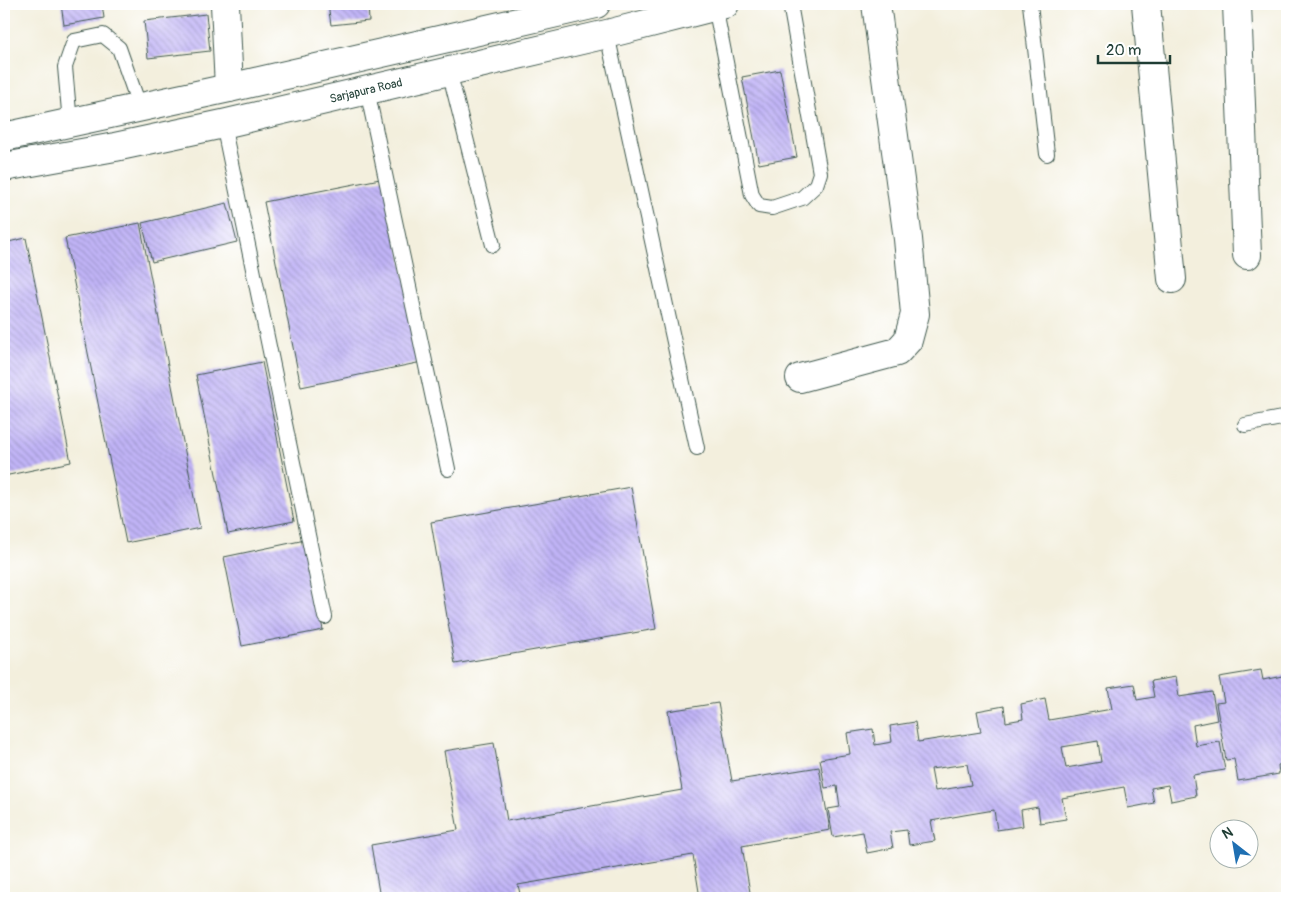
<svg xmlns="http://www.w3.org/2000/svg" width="1291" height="902" font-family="Pangolin,sans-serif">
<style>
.building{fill:url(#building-back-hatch);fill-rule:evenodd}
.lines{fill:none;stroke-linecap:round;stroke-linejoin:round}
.service-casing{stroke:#3f584d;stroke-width:16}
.minor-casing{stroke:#3f584d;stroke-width:30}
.primary-casing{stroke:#3f584d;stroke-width:30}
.service{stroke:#fff;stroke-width:14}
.minor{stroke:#fff;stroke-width:28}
.primary{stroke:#fff;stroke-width:28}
.labels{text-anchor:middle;stroke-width:4;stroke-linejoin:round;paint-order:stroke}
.street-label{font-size:12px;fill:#1f3d34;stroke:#fff}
</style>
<defs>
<pattern id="building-back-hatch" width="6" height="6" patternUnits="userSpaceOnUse" patternTransform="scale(1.25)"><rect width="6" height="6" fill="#c1b4f7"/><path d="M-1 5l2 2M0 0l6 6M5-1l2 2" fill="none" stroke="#9c94c9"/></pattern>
</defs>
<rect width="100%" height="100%" fill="#fff"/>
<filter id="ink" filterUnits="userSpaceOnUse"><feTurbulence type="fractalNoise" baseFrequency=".02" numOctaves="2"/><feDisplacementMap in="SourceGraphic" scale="10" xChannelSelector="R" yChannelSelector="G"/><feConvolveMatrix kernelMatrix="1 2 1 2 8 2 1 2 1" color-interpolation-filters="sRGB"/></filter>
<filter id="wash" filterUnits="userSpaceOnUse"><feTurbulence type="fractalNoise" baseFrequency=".0096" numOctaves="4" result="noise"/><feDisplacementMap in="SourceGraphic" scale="20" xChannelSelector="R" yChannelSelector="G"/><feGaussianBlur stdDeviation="1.12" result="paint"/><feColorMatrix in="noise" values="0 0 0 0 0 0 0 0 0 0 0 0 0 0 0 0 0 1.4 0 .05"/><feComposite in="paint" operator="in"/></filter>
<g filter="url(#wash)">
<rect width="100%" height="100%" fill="#f3efdd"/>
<g id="blocks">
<!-- building -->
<path class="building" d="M61,4H102L104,18L64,25Z
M328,4H368L369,21L331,25Z
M206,14L210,51L148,58L144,21Z
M780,70L797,157L759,164L742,77Z
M385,178L422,362L301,387L264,202Z
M227,203L237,242L152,262L142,223Z
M140,223L200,528L126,543L65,238Z
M26,238L71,462L4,476V243Z
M262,362L294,521L228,534L196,375Z
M631,487L656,629L455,664L431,522Z
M305,540L323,630L242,646L224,557Z
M1261,670L1263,680L1287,675V763L1278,765L1279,774L1238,781L1234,759L1226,760L1216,703L1224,702L1219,677Z
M1176,677L1179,697L1212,692L1217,720L1193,725L1196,746L1220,742L1225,770L1193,775L1196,796L1171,801L1168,785L1151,788L1154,803L1128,808L1124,787L1062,798L1066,819L1040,823L1038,807L1021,810L1023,826L997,830L994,810L964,815L931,821L935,841L909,845L907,830L890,832L893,848L867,853L863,832L833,837L828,809L840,807L837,786L825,788L820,759L850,754L847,733L873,729L875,745L892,742L890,726L915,722L918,742L981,732L977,711L1004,706L1006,722L1023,719L1021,704L1045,699L1049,720L1112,709L1108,688L1134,684L1137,700L1154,697L1151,681ZM1098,741L1101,762L1066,768L1062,747ZM967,764L971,785L935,791L931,769Z
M718,703L732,781L819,767L830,830L742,846L751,898H700L693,855L518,885L521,898H469V894L446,898H380L371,845L458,830L444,751L494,743L507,821L682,790L668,711Z"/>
</g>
</g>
<g filter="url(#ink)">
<use href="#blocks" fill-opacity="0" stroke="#3f584d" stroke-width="1"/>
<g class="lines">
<defs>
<path id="service" d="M1030,4L1047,154
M715,6L752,195L759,206L772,208L802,198L816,185L820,173L790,4
M607,34L697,448
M449,71L493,245
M367,90L448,469
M70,123L65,67L74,41L103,35L119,48L140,108
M223,124L325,617
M1245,425L1287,417"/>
<path id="minor" d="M225,4L229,88
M1146,4L1172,279
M1237,4L1247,255
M800,378L897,352L908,340L915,314L908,239L876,4"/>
<g id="primary">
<path d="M4,137L229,88L596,4"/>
<path id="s1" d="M4,167L115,147L223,124L607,34L725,4"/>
</g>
</defs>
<!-- service casing -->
<use href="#service" class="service-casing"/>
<!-- minor casing -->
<use href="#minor" class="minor-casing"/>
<!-- primary casing -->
<use href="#primary" class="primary-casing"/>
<!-- service -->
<use href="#service" class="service"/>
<!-- minor -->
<use href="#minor" class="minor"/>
<!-- primary -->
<use href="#primary" class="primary"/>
</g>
</g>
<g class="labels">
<!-- street labels -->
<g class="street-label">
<text dy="4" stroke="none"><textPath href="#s1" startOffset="370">Sarjapura Road</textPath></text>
</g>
</g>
<!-- margin -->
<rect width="1291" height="902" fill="none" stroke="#fff" stroke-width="20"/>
<!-- north arrow -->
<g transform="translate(1234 844) rotate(329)"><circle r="24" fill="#ffffff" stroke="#a5b1ae"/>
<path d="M0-4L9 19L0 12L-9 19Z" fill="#1f6fb2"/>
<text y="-8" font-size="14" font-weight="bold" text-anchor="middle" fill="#1f3d34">N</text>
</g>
<!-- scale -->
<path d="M1098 55v8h72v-8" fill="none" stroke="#1f3d34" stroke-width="2.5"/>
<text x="1106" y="55" font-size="15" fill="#1f3d34" stroke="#ffffff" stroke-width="4" paint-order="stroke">20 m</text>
</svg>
